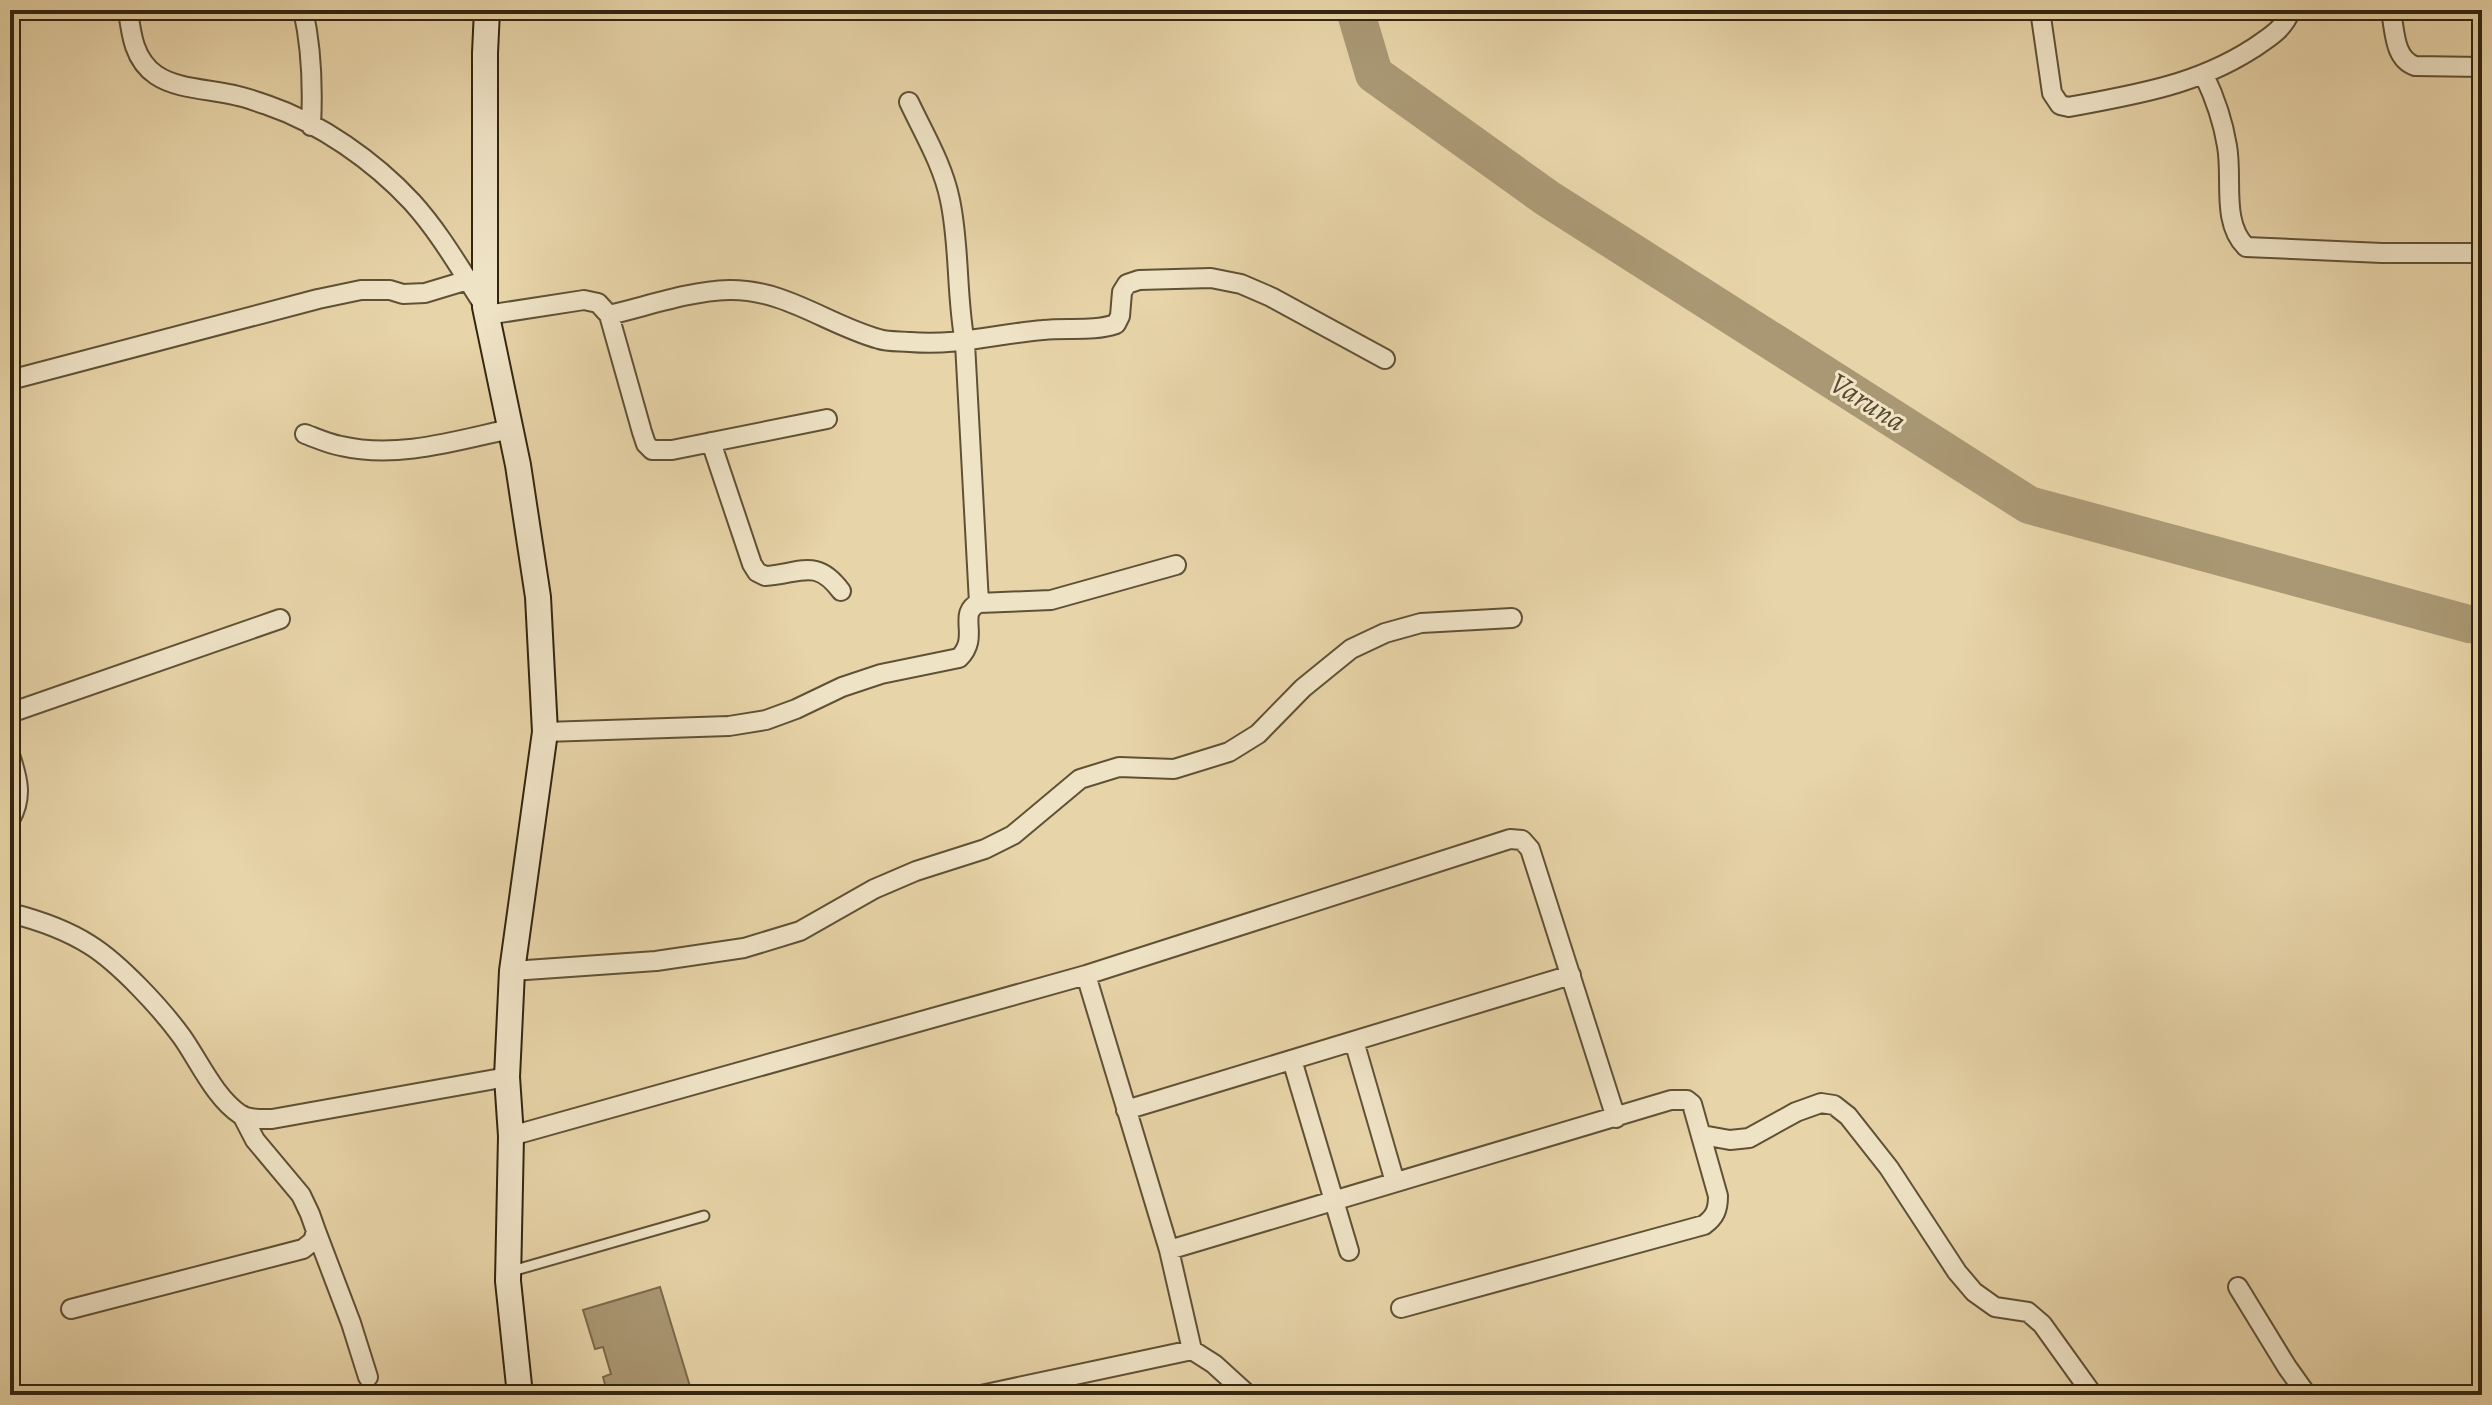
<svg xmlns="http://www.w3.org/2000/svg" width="2492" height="1405" font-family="Alegreya,serif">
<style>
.water{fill:#aa9874;stroke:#7a6a4c;stroke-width:2}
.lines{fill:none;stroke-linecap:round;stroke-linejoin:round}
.river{stroke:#aa9874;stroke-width:38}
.lane-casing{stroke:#605136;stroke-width:13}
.street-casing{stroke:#605136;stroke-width:22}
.secondary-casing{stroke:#332510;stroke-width:28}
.lane{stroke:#efe3c6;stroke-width:9}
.street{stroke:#efe3c6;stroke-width:18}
.secondary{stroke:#efe3c6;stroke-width:24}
.labels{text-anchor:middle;stroke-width:6;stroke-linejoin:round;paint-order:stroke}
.water-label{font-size:30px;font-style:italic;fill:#57482e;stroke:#efe3c6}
</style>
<rect width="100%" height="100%" fill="#e7d4a8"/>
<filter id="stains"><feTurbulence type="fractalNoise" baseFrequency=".0025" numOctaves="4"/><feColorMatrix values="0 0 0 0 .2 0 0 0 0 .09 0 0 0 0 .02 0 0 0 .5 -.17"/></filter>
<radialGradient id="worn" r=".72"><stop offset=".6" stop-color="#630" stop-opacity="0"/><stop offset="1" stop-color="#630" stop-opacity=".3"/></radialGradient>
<!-- water -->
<path class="water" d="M660,1287L692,1393L608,1395L603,1377L611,1374L603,1347L595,1349L583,1310Z"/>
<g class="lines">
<!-- river -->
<path class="river" d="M1355,10L1374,74L1547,198L2029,505L2469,624L2482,625"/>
<defs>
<path id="lane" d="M512,1271L704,1216"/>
<path id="street" d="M128,10C131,34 134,60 156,75C178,90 213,89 238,96C248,98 257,102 267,105C320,123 374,161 412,202C441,234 462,272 485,307
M303,10C312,49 313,86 311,126
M2040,10L2052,93L2060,105L2069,107C2134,95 2196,85 2252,49C2270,37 2283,30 2291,10
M2391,12C2395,31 2394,59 2415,66L2482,67
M2204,75C2215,98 2223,121 2227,146C2233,179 2221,222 2246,247L2382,253H2482
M909,102C924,134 943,165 950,200C960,247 956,295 965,343L979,603
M487,315L584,300L598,303L609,315L642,432L646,444L652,450H672L827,419
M609,315C648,306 689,291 729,290C785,289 828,325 879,339C888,342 900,341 910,342C957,346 997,334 1043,330C1067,327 1093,332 1116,324L1120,316L1122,292L1127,284L1139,280L1211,278L1241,284L1271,297L1385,359
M10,380L318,299L361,290H390L403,294L425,293L468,280
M305,434C316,438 329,444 341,446C397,459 455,441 510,429
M711,442L752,564L757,572L765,576C800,574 816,557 841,591
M10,713L280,619
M545,732L729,726L766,720L796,709L842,687L881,674L959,658C981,637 956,613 979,603L1051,600L1176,565
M10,755C18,779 23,797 10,820
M10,913C38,920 65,929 90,945C119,963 161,1008 182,1037C199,1061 215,1098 241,1115C251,1120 261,1119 272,1119L507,1077
M512,971L656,961L744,948L800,931L874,889L916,871L985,849L1013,835L1080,779L1119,767L1174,769L1229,752L1258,734L1303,688L1351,649L1385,633L1421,623L1512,618
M1086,975L1169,1250L1192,1350
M1354,1041L1395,1182
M1292,1060L1349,1251
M1126,1110L1571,975
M1702,1135L1730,1140L1749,1138L1796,1112L1821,1103L1834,1105L1848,1116L1889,1168L1957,1272L1974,1292L1995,1307L2028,1312L2042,1324L2093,1395
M511,1136L1086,975L1510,839L1522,840L1530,849L1616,1118
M316,1231L351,1323L368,1377
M1169,1250L1671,1100H1687L1692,1104L1718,1196C1718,1210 1715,1217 1704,1225L1401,1308
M2238,1287L2287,1367L2307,1395
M71,1309L303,1249L313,1241L316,1231L310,1214L301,1195L255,1140L242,1115
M981,1395L1192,1350L1214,1364L1248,1395"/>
<path id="secondary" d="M487,10L485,53V307L518,465L538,597L545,732L512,971L507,1077L511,1136L508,1281L520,1395"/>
</defs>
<!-- lane casing -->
<use href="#lane" class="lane-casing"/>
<!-- street casing -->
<use href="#street" class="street-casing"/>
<!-- secondary casing -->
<use href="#secondary" class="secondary-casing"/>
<!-- lane -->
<use href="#lane" class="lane"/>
<!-- street -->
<use href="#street" class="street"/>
<!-- secondary -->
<use href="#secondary" class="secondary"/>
</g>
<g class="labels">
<!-- water labels -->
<g class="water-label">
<text transform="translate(1868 402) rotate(32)" y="10">Varuna</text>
</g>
</g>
<!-- margin -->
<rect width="2492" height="1405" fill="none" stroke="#e7d4a8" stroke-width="40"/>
<rect x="12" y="12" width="2468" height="1381" fill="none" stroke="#332510" stroke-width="4"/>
<rect x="20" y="20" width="2452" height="1365" fill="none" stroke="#332510" stroke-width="2"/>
<rect width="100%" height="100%" filter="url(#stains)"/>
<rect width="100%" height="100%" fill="url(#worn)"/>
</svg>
